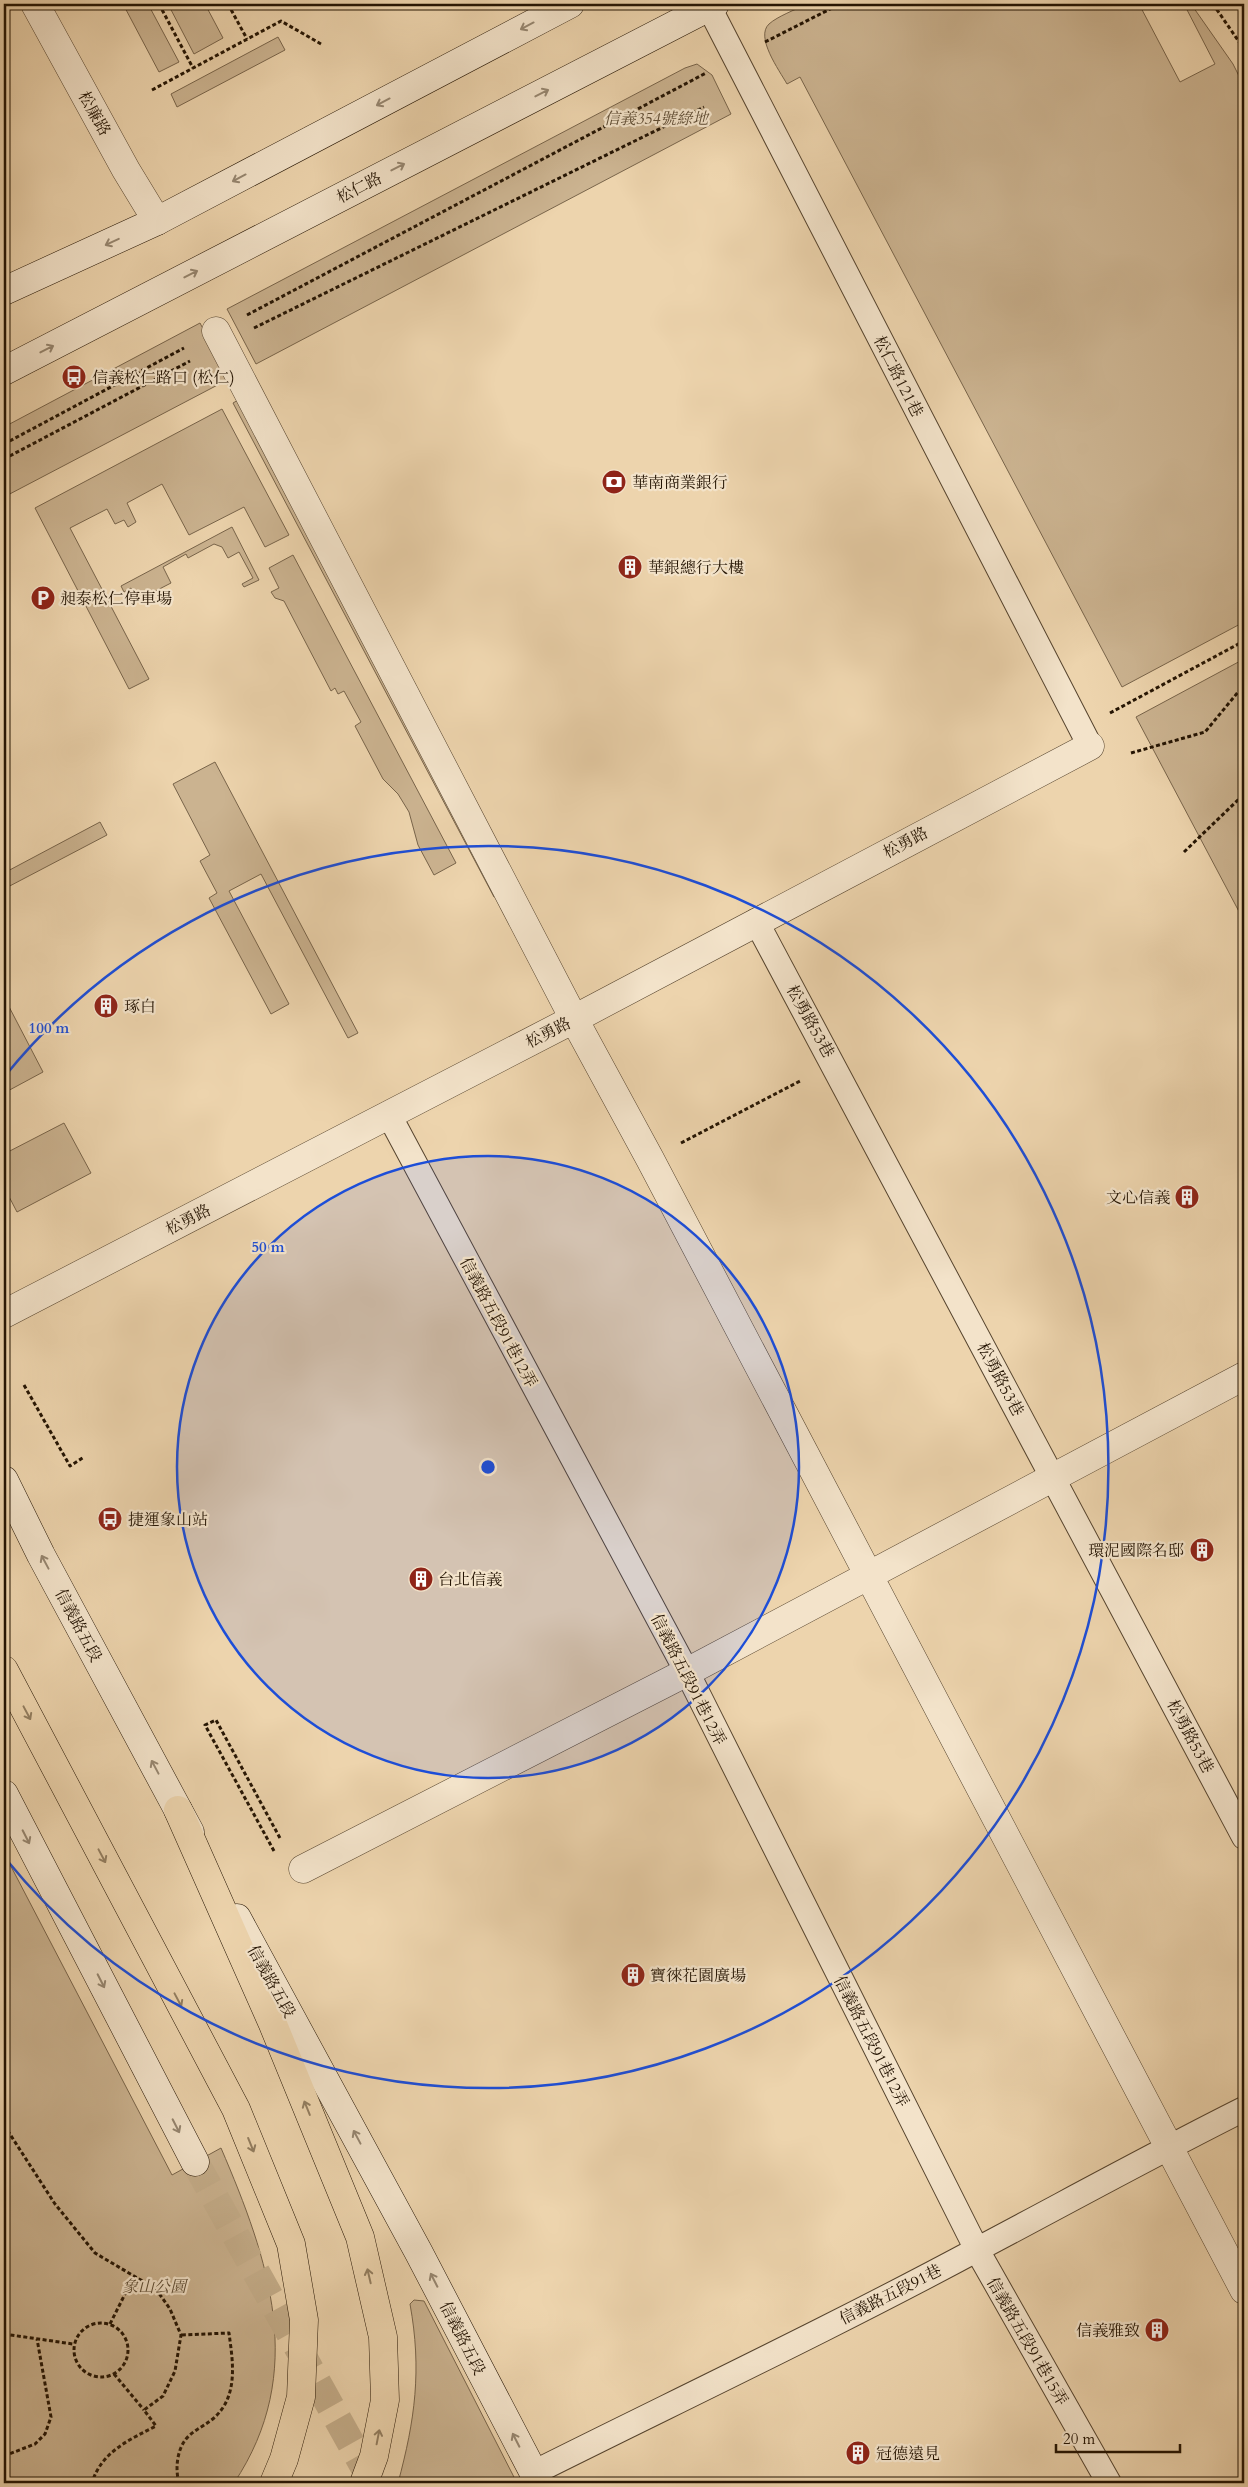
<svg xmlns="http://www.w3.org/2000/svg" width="1248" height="2487" font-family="Cardo,'Noto Serif TC',serif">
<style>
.green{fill:#cbb390;stroke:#78644a}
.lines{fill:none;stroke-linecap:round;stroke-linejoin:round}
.secondary-tunnel{stroke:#c5ae8b;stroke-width:28;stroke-dasharray:28 14;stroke-linecap:butt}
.lane-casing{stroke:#56442e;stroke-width:26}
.street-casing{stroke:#56442e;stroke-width:29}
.secondary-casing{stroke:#241403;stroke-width:29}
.highway-casing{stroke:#241403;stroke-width:29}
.path{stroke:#241403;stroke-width:3;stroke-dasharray:4 2.5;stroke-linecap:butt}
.lane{stroke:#f3e3ca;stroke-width:24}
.street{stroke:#f3e3ca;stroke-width:28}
.secondary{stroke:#f3e3ca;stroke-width:28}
.highway{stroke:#edd4ad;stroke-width:28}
.oneway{stroke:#968670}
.oneway2{stroke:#937e60}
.ring{fill:none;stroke:#1d4ed8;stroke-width:2.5}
.labels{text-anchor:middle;stroke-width:4.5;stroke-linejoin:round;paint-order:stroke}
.street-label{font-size:16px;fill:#241403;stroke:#f3e3ca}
.park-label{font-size:16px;font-style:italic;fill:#5e4c34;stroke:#f3e3ca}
.poi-label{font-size:16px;fill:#241403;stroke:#f3e3ca;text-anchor:start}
.centre{fill:#1d4ed8;stroke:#f3e3ca;stroke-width:2.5}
.ring-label{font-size:15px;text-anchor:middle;font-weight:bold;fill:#1d4ed8;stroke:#f3e3ca;stroke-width:4.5;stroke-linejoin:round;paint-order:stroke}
</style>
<rect width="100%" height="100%" fill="#edd4ad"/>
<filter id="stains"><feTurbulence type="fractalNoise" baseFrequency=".004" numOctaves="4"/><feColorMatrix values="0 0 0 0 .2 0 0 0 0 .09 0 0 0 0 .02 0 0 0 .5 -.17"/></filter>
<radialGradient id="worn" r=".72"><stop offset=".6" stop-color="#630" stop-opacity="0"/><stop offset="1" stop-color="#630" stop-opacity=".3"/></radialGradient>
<!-- green -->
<path class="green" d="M123,4H148L179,62L159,72Z
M168,4H205L223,38L194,54Z
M807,4H1139L1180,82L1215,64L1184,4H1191L1233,64L1244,86V622L1122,687L800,77L787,84C779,70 755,37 769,24C778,16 795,10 807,4Z
M278,37L285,50L177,107L171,94Z
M697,64L712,75L731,114L256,364L227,309L685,68Z
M200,323L229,379L4,497V427Z
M240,399L501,893L494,897L233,403Z
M222,409L289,535L265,547L244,507L189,535L162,484L127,503L136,522L128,527L124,520L115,524L107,509L70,528L149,679L129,689L35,508Z
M232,527L259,580L244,587L242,584L253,578L239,552L228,558L222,547L214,544L188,558L186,554L163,567L171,583L138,600L131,588L124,592L121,586Z
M293,555L456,863L434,875L418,845L409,812L398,794L383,779L355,726L361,722L344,691L338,694L335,688L331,691L284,601L275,598L271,592L279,588L269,568Z
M1244,659V921L1136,717Z
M215,762L358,1033L348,1038L261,874L229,891L289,1004L271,1014L209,898L217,893L200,861L210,855L173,784Z
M100,822L107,835L4,889V873Z
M5,999L43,1072L4,1093V1000Z
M64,1123L91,1173L17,1212L4,1187V1154Z
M4,1853L172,2175L221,2148C269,2260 308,2372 234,2483H4Z
M414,2300L424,2301L517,2483H398C415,2420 422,2370 410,2304Z"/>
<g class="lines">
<!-- secondary-tunnel -->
<path class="secondary-tunnel" d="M195,2162L373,2483"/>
<defs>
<path id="lane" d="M709,7L1090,746
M756,921L1244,1837
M389,1115L687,1672L977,2250L1109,2483
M533,2473C681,2399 831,2328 978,2249C1067,2202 1154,2154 1244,2109"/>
<path id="street" d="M35,4L126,170L157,221
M216,331L574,1019L650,1159L1244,2290
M4,1314L574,1019L1090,746
M303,1869L687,1672L1244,1376"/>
<path id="secondary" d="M4,291L157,221L570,4
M4,371L715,4
M4,1480L41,1555L190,1832
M4,1794L195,2162
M237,1918L419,2253L539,2483"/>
<path id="highway" d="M4,1670L236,2109L291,2244L304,2320L301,2397L284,2459L274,2483
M178,1810L272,2022L360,2237L383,2337L385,2400L374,2456L364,2483"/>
</defs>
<!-- lane casing -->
<use href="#lane" class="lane-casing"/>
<!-- street casing -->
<use href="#street" class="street-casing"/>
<!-- secondary casing -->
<use href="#secondary" class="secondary-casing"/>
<!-- highway casing -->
<use href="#highway" class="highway-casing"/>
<!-- path -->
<path class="path" d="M159,4L193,68
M228,4L247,39
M1213,4L1244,49
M765,42L840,4
M152,90L281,21L321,44
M247,315L706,73
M254,328L704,107
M4,444L184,348
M4,459L190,361
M1110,713L1244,641
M1131,753L1205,732L1244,685
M1184,852L1240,798H1244
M681,1143L802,1080
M24,1385L70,1466L84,1457
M274,1851L205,1725L216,1720L281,1840
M4,2125L55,2204L95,2253L156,2289L170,2309L181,2335L175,2371L163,2396L144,2410L156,2426C129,2440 101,2452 92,2483
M74 2350a27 27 0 1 1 54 0a27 27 0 1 1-54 0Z
M110,2324L133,2278
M4,2334L73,2344
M114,2374L144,2410
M4,2456L35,2444L45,2434L51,2417L37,2339
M179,2483C175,2469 177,2450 186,2439C197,2426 212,2425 224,2406C237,2384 232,2356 229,2333L181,2335"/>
<!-- lane -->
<use href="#lane" class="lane"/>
<!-- street -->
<use href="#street" class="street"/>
<!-- secondary -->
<use href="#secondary" class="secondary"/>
<!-- highway -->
<use href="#highway" class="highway"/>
</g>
<!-- one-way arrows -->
<defs><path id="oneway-shaft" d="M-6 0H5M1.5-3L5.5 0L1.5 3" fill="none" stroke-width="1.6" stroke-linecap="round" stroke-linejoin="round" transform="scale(1.25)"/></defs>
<g class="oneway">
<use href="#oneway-shaft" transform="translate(527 26) rotate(152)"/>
<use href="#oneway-shaft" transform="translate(542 93) rotate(-27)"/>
<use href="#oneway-shaft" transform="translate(383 102) rotate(152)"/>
<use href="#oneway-shaft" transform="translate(398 167) rotate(-27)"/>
<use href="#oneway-shaft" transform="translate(239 178) rotate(152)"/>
<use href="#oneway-shaft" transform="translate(112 242) rotate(155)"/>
<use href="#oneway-shaft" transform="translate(191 274) rotate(-27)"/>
<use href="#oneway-shaft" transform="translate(47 349) rotate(-27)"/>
<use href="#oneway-shaft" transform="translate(45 1562) rotate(-118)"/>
<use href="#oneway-shaft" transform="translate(155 1767) rotate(-118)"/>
<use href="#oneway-shaft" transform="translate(26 1837) rotate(63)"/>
<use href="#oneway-shaft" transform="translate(101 1981) rotate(63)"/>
<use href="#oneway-shaft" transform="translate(176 2126) rotate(63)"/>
<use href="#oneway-shaft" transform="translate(357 2137) rotate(-118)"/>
<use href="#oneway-shaft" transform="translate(434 2280) rotate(-117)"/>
<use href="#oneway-shaft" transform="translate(516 2440) rotate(-117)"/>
</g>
<g class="oneway2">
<use href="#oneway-shaft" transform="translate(27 1713) rotate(62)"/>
<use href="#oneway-shaft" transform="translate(102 1856) rotate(62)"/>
<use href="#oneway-shaft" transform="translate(178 2000) rotate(62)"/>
<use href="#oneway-shaft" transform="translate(307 2108) rotate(-112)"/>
<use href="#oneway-shaft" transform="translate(251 2145) rotate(68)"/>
<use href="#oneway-shaft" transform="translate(369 2276) rotate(-103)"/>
<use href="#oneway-shaft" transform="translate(378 2437) rotate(-79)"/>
</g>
<!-- distance rings -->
<circle cx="488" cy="1467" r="311" fill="#1d4ed8" fill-opacity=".12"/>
<g class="ring">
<circle cx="488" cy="1467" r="311"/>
<path d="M5 1076A621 621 0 1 1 5 1858"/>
</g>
<!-- icons -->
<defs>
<symbol id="bus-disc" viewBox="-11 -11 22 22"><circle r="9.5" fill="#8f2418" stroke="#f3e3ca"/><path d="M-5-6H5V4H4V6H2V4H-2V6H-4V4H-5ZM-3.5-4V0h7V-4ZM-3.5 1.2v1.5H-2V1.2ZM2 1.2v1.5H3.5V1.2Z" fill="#fff"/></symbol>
<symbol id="bank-disc" viewBox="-11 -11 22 22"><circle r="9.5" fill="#8f2418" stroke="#f3e3ca"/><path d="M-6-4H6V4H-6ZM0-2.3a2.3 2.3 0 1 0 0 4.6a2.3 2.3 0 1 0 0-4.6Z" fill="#fff"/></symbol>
<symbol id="building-disc" viewBox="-11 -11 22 22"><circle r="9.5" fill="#8f2418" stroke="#f3e3ca"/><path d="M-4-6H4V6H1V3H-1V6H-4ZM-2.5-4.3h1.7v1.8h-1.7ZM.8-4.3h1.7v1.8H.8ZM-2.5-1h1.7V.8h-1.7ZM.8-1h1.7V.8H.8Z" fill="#fff"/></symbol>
<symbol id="parking-disc" viewBox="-11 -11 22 22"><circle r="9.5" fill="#8f2418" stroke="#f3e3ca"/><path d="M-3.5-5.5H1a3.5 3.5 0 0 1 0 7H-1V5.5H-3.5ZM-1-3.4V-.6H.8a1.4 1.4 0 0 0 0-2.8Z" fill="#fff"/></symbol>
</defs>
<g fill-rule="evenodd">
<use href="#bus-disc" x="60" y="363" width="28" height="28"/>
<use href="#bank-disc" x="600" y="468" width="28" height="28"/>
<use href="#building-disc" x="616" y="553" width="28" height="28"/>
<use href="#parking-disc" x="29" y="584" width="28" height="28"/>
<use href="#building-disc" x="92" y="992" width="28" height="28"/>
<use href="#building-disc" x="1173" y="1183" width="28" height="28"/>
<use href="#bus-disc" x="96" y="1505" width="28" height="28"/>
<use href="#building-disc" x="1188" y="1536" width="28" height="28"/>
<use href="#building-disc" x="407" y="1565" width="28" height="28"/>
<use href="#building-disc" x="619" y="1961" width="28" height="28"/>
<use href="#building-disc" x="1143" y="2316" width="28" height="28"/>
<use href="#building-disc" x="844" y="2439" width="28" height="28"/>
</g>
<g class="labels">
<!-- street labels -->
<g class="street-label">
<text transform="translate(95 113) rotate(61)" y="6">松廉路</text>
<text transform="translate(359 187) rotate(-27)" y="6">松仁路</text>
<text transform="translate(899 376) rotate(63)" y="6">松仁路121巷</text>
<text transform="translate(905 842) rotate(-28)" y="6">松勇路</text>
<text transform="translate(811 1021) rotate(61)" y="6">松勇路53巷</text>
<text transform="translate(548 1032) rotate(-27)" y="6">松勇路</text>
<text transform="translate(188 1219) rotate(-27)" y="6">松勇路</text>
<text transform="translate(499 1322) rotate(62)" y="6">信義路五段91巷12弄</text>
<text transform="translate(1001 1379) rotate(62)" y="6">松勇路53巷</text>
<text transform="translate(79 1625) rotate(62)" y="6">信義路五段</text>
<text transform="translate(689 1679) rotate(63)" y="6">信義路五段91巷12弄</text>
<text transform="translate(1191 1736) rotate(62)" y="6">松勇路53巷</text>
<text transform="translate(272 1981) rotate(61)" y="6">信義路五段</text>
<text transform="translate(872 2041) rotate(63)" y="6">信義路五段91巷12弄</text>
<text transform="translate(890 2294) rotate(-27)" y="6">信義路五段91巷</text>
<text transform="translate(463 2338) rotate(63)" y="6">信義路五段</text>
<text transform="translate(1028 2341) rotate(60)" y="6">信義路五段91巷15弄</text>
</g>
<!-- park labels -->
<g class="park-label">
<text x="656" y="124">信義354號綠地</text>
<text x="154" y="2292">象山公園</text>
</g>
<!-- poi labels -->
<g class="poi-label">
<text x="92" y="383">信義松仁路口 (松仁)</text>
<text x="632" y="488">華南商業銀行</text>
<text x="648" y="573">華銀總行大樓</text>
<text x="60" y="604">昶泰松仁停車場</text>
<text x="124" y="1012">琢白</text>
<text x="1170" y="1203" text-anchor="end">文心信義</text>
<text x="128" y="1525">捷運象山站</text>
<text x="1184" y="1556" text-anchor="end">環泥國際名邸</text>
<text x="438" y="1585">台北信義</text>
<text x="650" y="1981">寶徠花園廣場</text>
<text x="1140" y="2336" text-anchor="end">信義雅致</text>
<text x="876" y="2459">冠德遠見</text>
</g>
</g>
<circle cx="488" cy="1467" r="8" class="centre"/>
<g class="ring-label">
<text x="49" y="1033">100 m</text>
<text x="268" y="1252">50 m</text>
</g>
<!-- margin -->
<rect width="1248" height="2487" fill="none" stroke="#edd4ad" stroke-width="20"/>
<rect x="5" y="5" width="1238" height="2477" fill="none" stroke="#241403" stroke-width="2.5"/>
<rect x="10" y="10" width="1228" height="2467" fill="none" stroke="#241403"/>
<!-- scale -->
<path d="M1056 2444v8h124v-8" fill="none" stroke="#241403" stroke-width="2.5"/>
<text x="1063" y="2444" font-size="15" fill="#241403" stroke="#f3e3ca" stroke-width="4" paint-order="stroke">20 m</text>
<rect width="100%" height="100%" filter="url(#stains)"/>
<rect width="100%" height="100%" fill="url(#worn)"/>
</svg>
